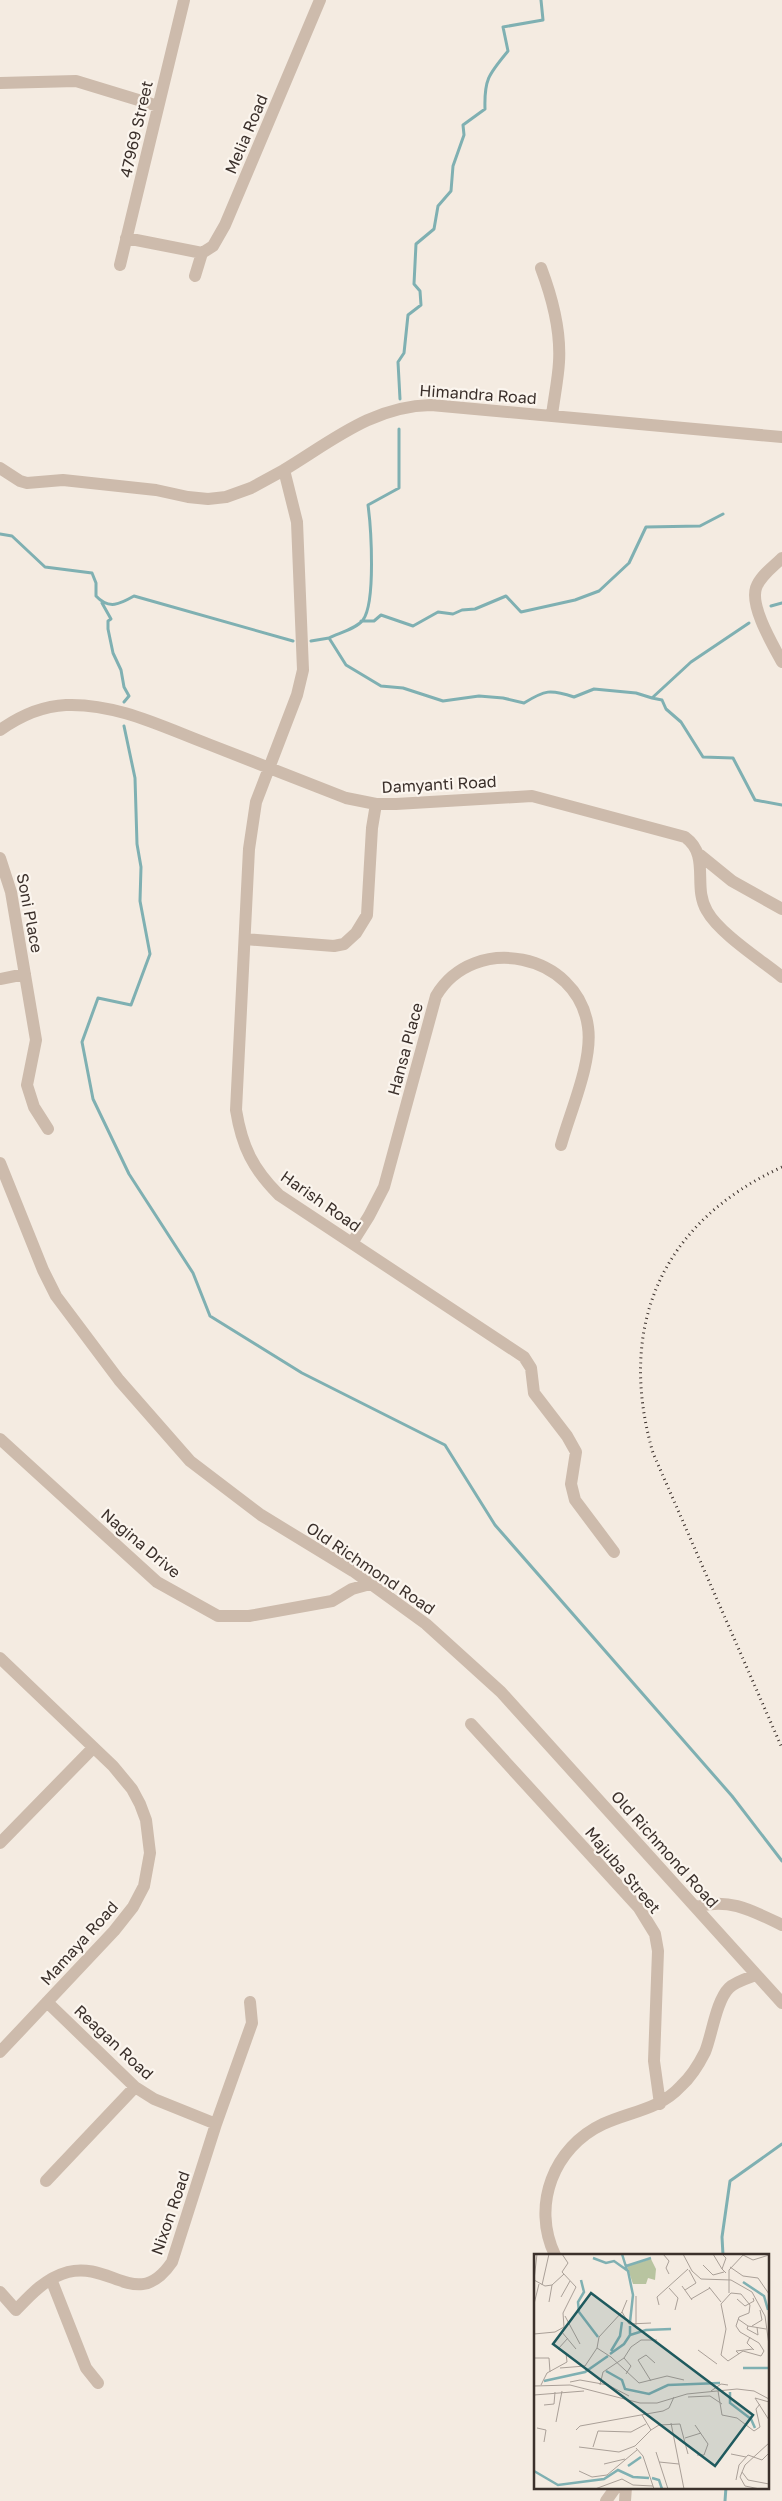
<svg xmlns="http://www.w3.org/2000/svg" width="782" height="2501" font-family="'Golos Text',sans-serif">
<style>
.lines{fill:none;stroke-linecap:round;stroke-linejoin:round}
.stream{stroke:#7fb0b2;stroke-width:3}
.minor{stroke:#cdbbac;stroke-width:12}
.rail{stroke:#3b302b;stroke-width:3;stroke-dasharray:1 4;stroke-linecap:butt}
.labels{text-anchor:middle;stroke-width:4.5;stroke-linejoin:round;paint-order:stroke}
.street-label{font-size:16px;fill:#3b302b;stroke:#fbf5ee}
.inset-river{fill:none;stroke:#7fb0b2;stroke-width:2.5}
.inset-road{fill:none;stroke:#aaa098;stroke-width:1}
.view{fill:#1f5a5e;fill-opacity:0.15;stroke:#1f5a5e;stroke-width:2.5}
.inset-edge{fill:none;stroke:#3b302b;stroke-width:2.5}
</style>
<rect width="100%" height="100%" fill="#f4ebe1"/>
<g class="lines">
<!-- stream -->
<path class="stream" d="M400,399L398,362L404,353L408,315L421,305L420,291L414,284L416,244L434,229L438,206L451,191L453,166L464,135L463,125L485,109C484,79 489,74 508,51L503,27L543,20L541,0
M0,534L12,536L45,567L92,573L96,583V596C109,610 120,604 134,596L293,641
M102,603L111,619L108,621V629L113,653L121,670L124,687L129,696L124,702
M771,606L782,603
M361,621H374L381,615L413,626L438,612L453,614L462,610L475,609L506,596L521,612L575,600L599,591L629,563L646,527L700,526L723,514
M329,638C339,633 356,629 363,620C376,602 371,527 368,505L399,488V429
M311,641L329,638L346,665L381,686L403,688L443,701L479,696L503,698L524,703C545,690 550,689 574,697L594,689L636,693L652,698L691,662L749,623
M652,698L662,700L666,709L681,722L703,757L733,758L755,800L782,805
M124,726L135,778L137,844L141,867L140,901L150,954L131,1005L98,998L82,1042L93,1099L129,1174L193,1273L210,1316L302,1373L445,1445L495,1525L732,1796L782,1861
M723,2255L722,2237L730,2181L782,2144
M725,2501L726,2487"/>
<!-- minor -->
<path class="minor" d="M0,83L76,81L158,106
M126,238L202,253
M120,265L184,0
M541,268C552,297 561,330 559,362C558,380 554,398 552,415
M195,276L202,253L213,246L225,225L320,0
M0,468L20,481L27,483L63,480L156,490L188,497L208,499L226,497L251,488L284,470
M782,558C773,567 760,576 756,588C750,607 773,645 782,662
M0,730C20,716 41,706 66,705C116,703 163,727 208,744C254,762 300,780 346,798L376,804H396L532,796L685,837C711,856 692,886 707,911C719,933 761,960 782,977
M700,855L732,881L782,909
M0,858L11,892L36,1040L27,1085L34,1107L48,1129
M245,939L334,946L344,944L356,933L367,915L372,828L376,804
M0,979L25,974
M0,1163L43,1270L56,1296L119,1380L190,1461L261,1515L353,1571L426,1624L501,1692L782,2003
M352,1243L369,1216L384,1187L436,996C474,932 578,953 588,1027C593,1061 570,1112 561,1145
M0,1439L157,1582L218,1616H249L332,1601L352,1589L370,1584
M614,1552L575,1500L571,1484L576,1452L567,1436L534,1393L531,1368L524,1357L279,1195C253,1169 242,1147 236,1110L249,849L256,802L297,695L303,670L297,522L284,470C332,441 373,406 431,405L782,437
M0,1658L113,1766L132,1789L140,1804L146,1820L150,1853L144,1886L133,1907L114,1931L0,2052
M471,1724L639,1908L655,1934L658,1951L654,2061L660,2104
M0,1843L93,1748
M696,1907C729,1897 753,1911 782,1925
M47,2002L135,2087L154,2099L216,2124
M46,2181L135,2087
M555,2255C531,2205 554,2147 603,2124C631,2111 659,2110 681,2086C691,2077 699,2064 705,2052C712,2035 716,2001 729,1988C735,1982 748,1978 756,1975
M51,2279L86,2368L98,2383
M0,2292L16,2310C31,2294 46,2278 68,2272C111,2261 138,2312 172,2262L216,2124L252,2023L250,2002
M606,2501L616,2487
M625,2501L626,2487"/>
<!-- rail -->
<path class="rail" d="M782,1167C662,1222 616,1326 653,1453L782,1748"/>
</g>
<g class="labels">
<!-- street labels -->
<g class="street-label">
<text transform="translate(136 129) rotate(-77)" y="6">47969 Street</text>
<text transform="translate(246 134) rotate(-67)" y="6">Melia Road</text>
<text transform="translate(478 394) rotate(4)" y="6">Himandra Road</text>
<text transform="translate(439 784) rotate(-3)" y="6">Damyanti Road</text>
<text transform="translate(30 913) rotate(79)" y="6">Soni Place</text>
<text transform="translate(405 1049) rotate(-75)" y="6">Hansa Place</text>
<text transform="translate(321 1201) rotate(35)" y="6">Harish Road</text>
<text transform="translate(141 1543) rotate(40)" y="6">Nagina Drive</text>
<text transform="translate(371 1568) rotate(34)" y="6">Old Richmond Road</text>
<text transform="translate(665 1849) rotate(48)" y="6">Old Richmond Road</text>
<text transform="translate(623 1870) rotate(50)" y="6">Majuba Street</text>
<text transform="translate(79 1943) rotate(-48)" y="6">Mamaya Road</text>
<text transform="translate(114 2042) rotate(43)" y="6">Reagan Road</text>
<text transform="translate(170 2213) rotate(-71)" y="6">Nixon Road</text>
</g>
</g>
<!-- overview -->
<g transform="translate(534 2254)">
<rect width="235" height="235" fill="#f4ebe1"/>
<path d="M117,5L122,15L121,26L114,24L112,30H99L93,12Z" fill="#b8c4a0"/>
<path class="inset-river" d="M88,0L93,16M59,4L72,9L80,7L94,17L99,41L96,68M92,12L117,4M47,26L50,38L44,48L45,58L64,83M209,28L230,42L234,56M96,81L112,76L137,75M77,97L86,82L88,68M76,100L90,90L96,81V72M209,114H235M72,117L88,126L91,135L115,140L134,131L186,129M10,127L51,118L74,102M196,138V149L217,165L221,174M94,212L107,203M0,217L24,231L70,225L84,216L99,223L115,224M118,224L125,226L128,235"/>
<path class="inset-road" d="M129,0L135,7L132,14L135,20M149,0L158,17L167,25L197,26L218,38L231,62L235,91M179,0L188,15M188,0L192,4L188,15L192,19M209,1L219,6L235,1M169,11L179,21L190,18M196,13L209,22L224,24L235,40M0,26L11,32L18,31L30,20M0,26L3,0M8,31L15,0M148,32L158,46M175,33L187,48M135,34L144,44L141,56M151,36L162,29L155,16M195,39V16L210,0M197,39L207,40L216,51L215,59L205,63L202,72L206,78L225,89L230,97L227,102L209,97L194,107L187,101L192,75L187,50ZM27,43L36,27M157,45L176,34M203,45L211,52L220,47L219,44M93,46L88,58L65,83L63,94L77,103L105,129L133,122L150,126M15,48L18,31M0,50L5,30M125,51L123,43L154,15M88,58L95,70L117,69M31,62L46,90M204,65L214,72L232,75M102,71V42M214,72L213,75L224,81L223,73M218,72L228,66L226,56M27,77L42,95M0,80L21,78L30,73L29,59L42,33L28,18L34,9L28,0M216,83L213,89L220,96M164,96L183,110M205,100L202,97L219,95M90,104L97,112L92,120M0,108V104H15L16,118M26,114L51,112L63,94M117,127L104,106L112,101L121,109M36,128L46,126L74,131L95,142M7,131L13,119L33,108L32,99L24,95L34,84M66,131L69,118L90,104L97,93L107,86H123M0,132L36,131L106,149H123L153,140L203,135L220,137L235,145M177,137L187,130L194,131M184,137L188,161L203,164L220,177L226,173L222,155L226,150M0,141L50,137M154,143L176,142L188,150M235,148L221,144L235,166M10,151L20,150L21,138M22,168L28,137M137,169L150,235M161,171L174,190L170,201H163M3,174L12,176L10,188M42,176L46,172L129,157L135,154L140,143M117,176L125,171L146,170L154,200M64,177L97,178L112,170M151,184L167,179M45,193L85,198L101,192L117,176L108,161M59,193L64,177M102,194L109,202L120,235M122,198L134,235M197,200L212,203M125,208L145,210M70,210L91,205M45,217L58,223L73,221L103,196M208,218L214,226L235,230M202,226L205,211L214,201L228,206L234,200M61,235L88,225L99,231L119,232M226,235L211,232L206,223L211,211L235,189"/>
<path class="view" d="M57,39L219,161L181,212L19,90Z"/>
<rect width="235" height="235" class="inset-edge"/>
</g>
</svg>
